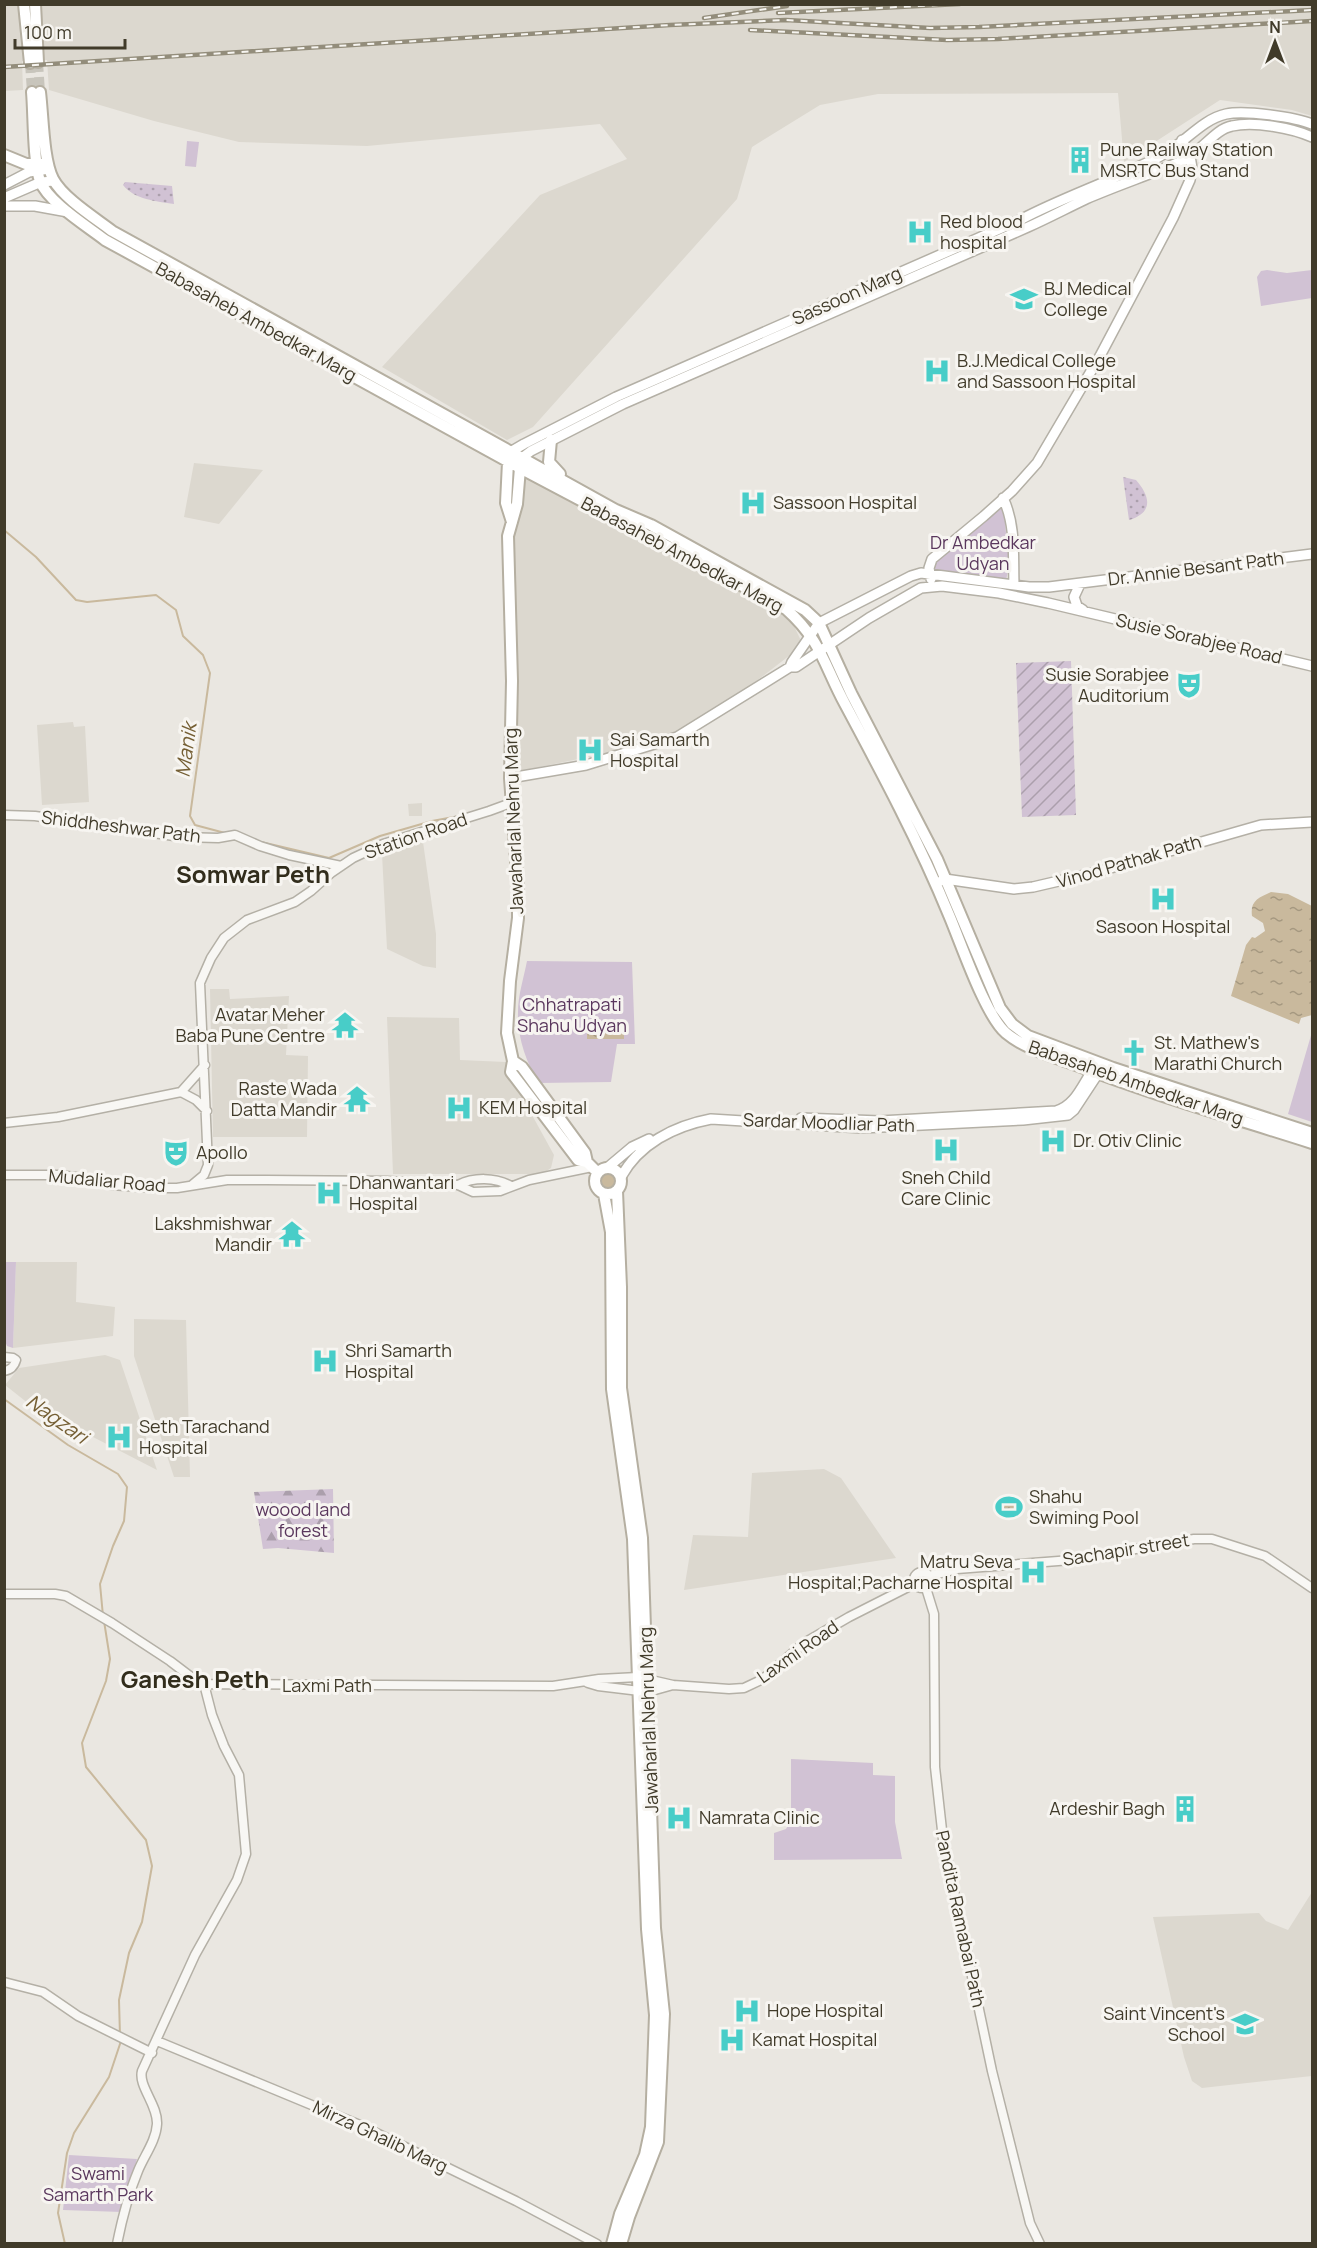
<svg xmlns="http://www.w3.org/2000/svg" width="1317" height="2248" font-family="Manrope,sans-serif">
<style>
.built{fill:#dcd8cf}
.grass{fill:url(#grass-dots)}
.forest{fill:url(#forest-firs)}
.park{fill:#d1c2d4}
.garden{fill:url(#garden-furrows)}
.water{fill:url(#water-ripples)}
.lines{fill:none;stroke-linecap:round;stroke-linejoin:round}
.stream{stroke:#c9b99d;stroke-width:2}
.primary-tunnel{stroke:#c8c5bc;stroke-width:10;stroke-dasharray:10 5;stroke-linecap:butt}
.tertiary-casing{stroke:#b4b0a6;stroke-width:11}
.secondary-casing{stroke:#b4b0a6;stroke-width:12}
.primary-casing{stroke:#b5afa1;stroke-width:14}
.tertiary{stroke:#f8f7f4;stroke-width:8}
.secondary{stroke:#fff;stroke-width:9}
.primary{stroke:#fff;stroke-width:10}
.rail-casing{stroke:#938d7b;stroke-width:4.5}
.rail{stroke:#f7f5f1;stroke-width:2;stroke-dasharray:7;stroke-linecap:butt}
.labels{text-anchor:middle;stroke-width:6;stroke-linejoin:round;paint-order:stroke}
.poi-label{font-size:18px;fill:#413b2a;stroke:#f7f5f1;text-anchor:start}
.street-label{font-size:18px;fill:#413b2a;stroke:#f7f5f1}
.park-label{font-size:18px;fill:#5a375d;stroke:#f7f5f1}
.water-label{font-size:20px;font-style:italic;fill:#755f34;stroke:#f7f5f1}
.district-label{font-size:24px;font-weight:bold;fill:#322d1c;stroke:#f7f5f1}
</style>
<defs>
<pattern id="grass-dots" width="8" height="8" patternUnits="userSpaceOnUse" patternTransform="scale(1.5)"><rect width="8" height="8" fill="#d1c2d4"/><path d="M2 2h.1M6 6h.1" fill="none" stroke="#ab9fac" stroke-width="1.8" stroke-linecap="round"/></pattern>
<pattern id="forest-firs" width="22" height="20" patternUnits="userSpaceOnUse" patternTransform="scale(1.5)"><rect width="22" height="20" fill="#d1c2d4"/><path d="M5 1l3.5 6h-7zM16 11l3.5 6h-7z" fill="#ab9fac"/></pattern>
<pattern id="garden-furrows" width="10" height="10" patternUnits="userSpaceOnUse" patternTransform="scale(1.5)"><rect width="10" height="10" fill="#d1c2d4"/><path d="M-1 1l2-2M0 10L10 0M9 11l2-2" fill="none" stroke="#ab9fac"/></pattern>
<pattern id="water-ripples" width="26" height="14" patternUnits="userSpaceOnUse" patternTransform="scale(1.5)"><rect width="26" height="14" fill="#c9b99d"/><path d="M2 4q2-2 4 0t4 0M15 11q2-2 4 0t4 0" fill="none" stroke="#a59880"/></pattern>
</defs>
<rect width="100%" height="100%" fill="#eae7e1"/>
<!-- built -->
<path class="built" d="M5,5H1312V116L1292,110L1220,100L1124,162L1118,93L878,94L820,105L752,147L737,199L533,427L507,440L382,367L540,195L627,159L600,124L367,146L239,142L154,121L49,90L47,60L22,61L23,90L5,91Z
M194,463L263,470L219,524L184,517Z
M523,476L547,483L786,609L803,645L733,699L662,742L510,773L508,555Z
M73,722L74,727L85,726L89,802L42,805L37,725Z
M422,803V816H409L408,804Z
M423,842L436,934V968L423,966L387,949L382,854Z
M210,989H229L230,999L289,996L286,1055L308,1056L307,1137H213Z
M387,1017L459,1018L460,1060L506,1062L510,1075L554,1155L551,1168L542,1174H393Z
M16,1262H77L76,1302L115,1307L113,1336L13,1348Z
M134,1319L186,1320L190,1477H174L134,1356Z
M105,1355L120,1360L157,1470L29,1404L5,1385L19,1368Z
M824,1469L841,1478L896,1558L684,1590L693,1535L748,1537L752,1473Z
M1312,1892V2076L1202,2088L1192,2081L1184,2057L1153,1917L1259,1913L1266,1921L1288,1930Z"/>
<!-- grass -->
<path class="grass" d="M125,182L172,186L174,204C156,201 135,200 123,185Z
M1123,477L1136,480C1151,497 1153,513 1129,520Z"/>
<!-- forest -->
<path class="forest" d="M333,1489L334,1553L278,1548L263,1549L254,1492Z"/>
<!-- park -->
<path class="park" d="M187,141L199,142L196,167L185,166Z
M1267,270L1287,273L1312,270V298L1261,306L1257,277L1261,271Z
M1001,505L1004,511L1009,565L1006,581L935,573V563Z
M527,961L632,962L635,1044H617L611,1082L539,1083C526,1063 517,1036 518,1012C518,995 524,977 527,961Z
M1312,1032V1122L1288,1114Z
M5,1262H16L13,1348L7,1346L5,1341Z
M791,1759L873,1763V1775L895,1776V1822L902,1859L774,1860V1833L786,1829L791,1820Z
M69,2155L137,2159L122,2212L63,2210Z"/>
<!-- garden -->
<path class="garden" d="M1071,661L1076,815L1022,817L1016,663Z"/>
<!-- water -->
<path class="water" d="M1271,892L1288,894L1312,906V1015L1301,1018L1299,1024L1231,996L1246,945L1252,937L1255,938L1265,931L1263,923L1252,916C1250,901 1258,898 1271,892Z
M587,1023H624V1039H587Z
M601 1181a7 7 0 1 1 14 0a7 7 0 1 1-14 0Z
M1022,1499L1023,1513L996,1515L995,1501Z"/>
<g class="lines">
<!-- stream -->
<path class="stream" d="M4,530L36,557L76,600L87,602L156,595L176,610L183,636L203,655L210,673L190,816L195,825L225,833
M257,841L329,858L380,836L432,821L459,816
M4,1399L68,1445L118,1474L127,1487L124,1521L113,1546L100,1584L103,1616
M104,1621L110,1659L106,1681L82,1743L86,1767L146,1840L152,1866L142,1922L129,1953L119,2000L120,2036
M65,2244L58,2213L67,2153L74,2133L109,2077L121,2041"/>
<!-- primary-tunnel -->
<path class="primary-tunnel" d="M38,62L40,92
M30,63L32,92"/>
<defs>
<path id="tertiary" d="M4,815L35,816L181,837L218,838L235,835L260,846L289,855L341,866
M181,1092L196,1100L207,1111
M4,1123L58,1117L181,1092L205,1065
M4,1175H58L84,1178L111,1185L155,1188H177L227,1180H266L387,1181L458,1185L473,1192L500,1191L529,1180L592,1167
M192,1185L204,1175L208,1165L200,983L211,958L224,938L247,920L295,902L311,891L331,873L353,858L383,844L489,811L511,803
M458,1185C474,1177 495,1177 511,1186
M4,1357L13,1358L16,1360C14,1367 11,1370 4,1371
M914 1580a8 8 0 1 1 16 0a8 8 0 1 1-16 0Z
M929,1576L957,1569L1071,1560L1194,1539H1212L1265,1556L1312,1588
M926,1588L934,1614L935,1767L943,1839L992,2071L1030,2223L1040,2244
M4,1594H55L66,1596L112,1623L170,1661L195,1680L204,1684L553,1686L599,1679L638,1677L673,1685
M588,1683L598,1686L648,1692L673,1685L729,1689L744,1688L763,1679L804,1643L849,1617L914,1584
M4,1982L43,1992L78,2016L152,2053
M157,2041L360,2125L516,2201L597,2244
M117,2244C122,2219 128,2195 138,2171C144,2156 156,2141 157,2124C158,2105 138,2086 142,2071L195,1955L237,1880L246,1854L239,1775L224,1746L212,1715L204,1684"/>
<path id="secondary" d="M4,185L29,172L49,169
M4,198L41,182L54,181
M4,206H35L68,212
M510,457L512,451L524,444L616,397L1022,219C1060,199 1101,185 1140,166C1152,161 1165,154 1176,146C1191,135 1207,118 1226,114C1245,110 1295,117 1312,124
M521,463L523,457L531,451L623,404L1028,227C1048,218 1067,208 1086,199C1118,185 1152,174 1184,160C1202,151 1215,129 1232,126C1254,121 1292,128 1312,137
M1003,498C1016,525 1013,556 1014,585
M931,579L929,568L932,559L984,516L1012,491L1037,463L1100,356L1173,218L1190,180L1192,168L1190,156L1182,140
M1080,584L1074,597L1077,606L1083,610
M790,667L792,662L819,623L911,576L921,573L1029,587H1049L1312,554
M510,778L586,765L677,737L790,667H796L869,618L921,588L942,586L999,593L1048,603L1312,666
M941,881L945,879L1014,889L1033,887L1093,873L1261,825L1312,822
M801,1118L880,1121L1056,1111C1077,1105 1083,1082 1095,1067
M607,1168L632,1147L649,1139
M621,1177C639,1144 674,1126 711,1119L862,1128L1023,1120L1068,1115L1074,1110L1101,1069"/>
<path id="primary" d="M24,4L30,63
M35,4L38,62
M32,92C34,115 33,161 40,181C48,202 87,226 105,240L520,468L786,609C821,640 824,665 845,704C882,773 919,842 949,915C961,943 985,1015 1006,1033C1025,1049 1053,1056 1076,1065C1153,1095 1234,1118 1312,1143
M40,92C43,116 43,159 53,179C63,198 95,218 112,231L616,510L651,525L805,610L819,623L851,693L937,859L1000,1008L1012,1024L1028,1036L1113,1068L1312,1133
M4,155L26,164H42
M551,440L549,462L560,474
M508,462L506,503L512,522
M520,468L517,504L508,536L512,681L510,778L518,889V918L510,981L507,1033L513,1061L511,1072L578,1160L587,1162
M513,1061L522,1067L585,1153L587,1162L598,1173
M595 1181a13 13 0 1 1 26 0a13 13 0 1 1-26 0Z
M617,1191L621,1287V1388L642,1538L655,1928L664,2014L658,2142L629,2217L621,2244
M604,1194L611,1232L612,1389L633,1539L647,1929L655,2015L651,2127L645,2155L620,2214L612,2244"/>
</defs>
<!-- tertiary casing -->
<use href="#tertiary" class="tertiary-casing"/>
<!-- secondary casing -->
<use href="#secondary" class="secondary-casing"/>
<!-- primary casing -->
<use href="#primary" class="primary-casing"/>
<!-- tertiary -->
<use href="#tertiary" class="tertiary"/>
<!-- secondary -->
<use href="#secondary" class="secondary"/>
<!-- primary -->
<use href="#primary" class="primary"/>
<defs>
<path id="rail" d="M778,13L960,4
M704,18L787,6
M750,30L947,40L998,39L1312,21
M4,67L670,25L786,20L930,28L979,27L1312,10"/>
</defs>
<!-- rail casing -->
<use href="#rail" class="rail-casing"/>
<!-- rail -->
<use href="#rail" class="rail"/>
</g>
<!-- icons -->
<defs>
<symbol id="building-bare" viewBox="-9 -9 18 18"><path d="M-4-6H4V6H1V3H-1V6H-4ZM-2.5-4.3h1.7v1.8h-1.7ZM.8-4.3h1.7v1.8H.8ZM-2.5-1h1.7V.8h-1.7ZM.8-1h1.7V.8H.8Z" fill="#48cdc8" stroke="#f7f5f1" stroke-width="2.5" paint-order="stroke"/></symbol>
<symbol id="hospital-bare" viewBox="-9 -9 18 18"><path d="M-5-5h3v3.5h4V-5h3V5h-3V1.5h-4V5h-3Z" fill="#48cdc8" stroke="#f7f5f1" stroke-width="2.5" paint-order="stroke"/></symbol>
<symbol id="university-bare" viewBox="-9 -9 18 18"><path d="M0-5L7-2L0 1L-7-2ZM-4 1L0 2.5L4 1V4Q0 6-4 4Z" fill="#48cdc8" stroke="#f7f5f1" stroke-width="2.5" paint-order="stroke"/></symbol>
<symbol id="theatre-bare" viewBox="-9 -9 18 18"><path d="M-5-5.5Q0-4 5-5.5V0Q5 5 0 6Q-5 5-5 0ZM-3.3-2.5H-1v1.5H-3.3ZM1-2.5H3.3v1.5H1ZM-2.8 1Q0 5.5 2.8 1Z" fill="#48cdc8" stroke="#f7f5f1" stroke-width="2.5" paint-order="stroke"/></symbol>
<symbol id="temple-bare" viewBox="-9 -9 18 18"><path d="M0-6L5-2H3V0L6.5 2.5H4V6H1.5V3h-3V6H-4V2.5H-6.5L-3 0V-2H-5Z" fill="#48cdc8" stroke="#f7f5f1" stroke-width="2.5" paint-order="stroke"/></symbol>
<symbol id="church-bare" viewBox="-9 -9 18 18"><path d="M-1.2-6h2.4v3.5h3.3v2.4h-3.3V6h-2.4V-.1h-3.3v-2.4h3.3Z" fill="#48cdc8" stroke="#f7f5f1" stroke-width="2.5" paint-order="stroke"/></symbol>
<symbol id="stadium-bare" viewBox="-9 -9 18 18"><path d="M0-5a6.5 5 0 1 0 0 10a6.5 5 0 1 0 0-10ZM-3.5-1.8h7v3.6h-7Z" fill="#48cdc8" stroke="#f7f5f1" stroke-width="2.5" paint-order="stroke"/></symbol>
<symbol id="school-bare" viewBox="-9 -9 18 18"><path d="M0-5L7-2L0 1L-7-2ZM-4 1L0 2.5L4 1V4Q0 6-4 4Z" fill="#48cdc8" stroke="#f7f5f1" stroke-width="2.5" paint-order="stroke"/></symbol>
</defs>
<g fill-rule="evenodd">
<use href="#building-bare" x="1061" y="141" width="38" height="38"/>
<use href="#hospital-bare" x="901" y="213" width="38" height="38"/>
<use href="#university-bare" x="1005" y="280" width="38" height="38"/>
<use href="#hospital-bare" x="918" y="352" width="38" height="38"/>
<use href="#hospital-bare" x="734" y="484" width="38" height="38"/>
<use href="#theatre-bare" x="1170" y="666" width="38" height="38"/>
<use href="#hospital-bare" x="571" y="731" width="38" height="38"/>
<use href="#hospital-bare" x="1144" y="880" width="38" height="38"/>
<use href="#temple-bare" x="326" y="1006" width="38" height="38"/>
<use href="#church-bare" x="1115" y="1034" width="38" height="38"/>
<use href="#temple-bare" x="338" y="1080" width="38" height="38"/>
<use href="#hospital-bare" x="440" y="1089" width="38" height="38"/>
<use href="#hospital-bare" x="1034" y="1122" width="38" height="38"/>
<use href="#hospital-bare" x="927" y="1131" width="38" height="38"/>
<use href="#theatre-bare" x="157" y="1134" width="38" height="38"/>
<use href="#hospital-bare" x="310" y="1174" width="38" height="38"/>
<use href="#temple-bare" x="273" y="1215" width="38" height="38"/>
<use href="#hospital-bare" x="306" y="1342" width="38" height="38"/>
<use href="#hospital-bare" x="100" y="1418" width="38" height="38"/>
<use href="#stadium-bare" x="990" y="1488" width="38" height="38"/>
<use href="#hospital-bare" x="1014" y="1553" width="38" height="38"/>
<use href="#building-bare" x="1166" y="1790" width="38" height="38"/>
<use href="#hospital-bare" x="660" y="1799" width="38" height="38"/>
<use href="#hospital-bare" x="728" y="1992" width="38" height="38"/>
<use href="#school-bare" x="1226" y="2005" width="38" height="38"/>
<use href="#hospital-bare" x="713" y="2021" width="38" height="38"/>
</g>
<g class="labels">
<!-- poi labels -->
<g class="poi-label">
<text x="1100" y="156">Pune Railway Station<tspan x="1100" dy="21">MSRTC Bus Stand</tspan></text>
<text x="940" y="228">Red blood<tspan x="940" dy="21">hospital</tspan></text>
<text x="1044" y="295">BJ Medical<tspan x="1044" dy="21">College</tspan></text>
<text x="957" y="367">B.J.Medical College<tspan x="957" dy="21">and Sassoon Hospital</tspan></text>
<text x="773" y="509">Sassoon Hospital</text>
<text x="1169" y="681" text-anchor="end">Susie Sorabjee<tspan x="1169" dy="21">Auditorium</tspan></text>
<text x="610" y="746">Sai Samarth<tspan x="610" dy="21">Hospital</tspan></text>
<text x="1163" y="933" text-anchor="middle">Sasoon Hospital</text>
<text x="325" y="1021" text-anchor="end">Avatar Meher<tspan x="325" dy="21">Baba Pune Centre</tspan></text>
<text x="1154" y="1049">St. Mathew's<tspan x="1154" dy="21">Marathi Church</tspan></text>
<text x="337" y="1095" text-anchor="end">Raste Wada<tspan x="337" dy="21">Datta Mandir</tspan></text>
<text x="479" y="1114">KEM Hospital</text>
<text x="1073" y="1147">Dr. Otiv Clinic</text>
<text x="196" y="1159">Apollo</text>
<text x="946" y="1184" text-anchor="middle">Sneh Child<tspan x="946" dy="21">Care Clinic</tspan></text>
<text x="349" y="1189">Dhanwantari<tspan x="349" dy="21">Hospital</tspan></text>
<text x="272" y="1230" text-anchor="end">Lakshmishwar<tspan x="272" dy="21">Mandir</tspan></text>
<text x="345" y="1357">Shri Samarth<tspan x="345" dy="21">Hospital</tspan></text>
<text x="139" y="1433">Seth Tarachand<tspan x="139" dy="21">Hospital</tspan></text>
<text x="1029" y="1503">Shahu<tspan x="1029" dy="21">Swiming Pool</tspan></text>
<text x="1013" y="1568" text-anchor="end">Matru Seva<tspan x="1013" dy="21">Hospital;Pacharne Hospital</tspan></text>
<text x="1165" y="1815" text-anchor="end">Ardeshir Bagh</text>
<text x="699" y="1824">Namrata Clinic</text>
<text x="767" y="2017">Hope Hospital</text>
<text x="1225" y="2020" text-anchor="end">Saint Vincent's<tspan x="1225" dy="21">School</tspan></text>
<text x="752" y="2046">Kamat Hospital</text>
</g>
<!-- street labels -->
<g class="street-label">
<text transform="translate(847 296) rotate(-24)" y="6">Sassoon Marg</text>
<text transform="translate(256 322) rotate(29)" y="6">Babasaheb Ambedkar Marg</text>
<text transform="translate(682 555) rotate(28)" y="6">Babasaheb Ambedkar Marg</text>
<text transform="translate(1196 569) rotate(-7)" y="6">Dr. Annie Besant Path</text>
<text transform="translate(1199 639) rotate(13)" y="6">Susie Sorabjee Road</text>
<text transform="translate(514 821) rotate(-92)" y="6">Jawaharlal Nehru Marg</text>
<text transform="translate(121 827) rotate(7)" y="6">Shiddheshwar Path</text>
<text transform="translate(416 836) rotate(-19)" y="6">Station Road</text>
<text transform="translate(1129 862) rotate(-16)" y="6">Vinod Pathak Path</text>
<text transform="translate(1136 1083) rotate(19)" y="6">Babasaheb Ambedkar Marg</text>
<text transform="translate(829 1123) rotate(2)" y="6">Sardar Moodliar Path</text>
<text transform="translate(107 1181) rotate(5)" y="6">Mudaliar Road</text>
<text transform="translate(1126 1550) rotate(-9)" y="6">Sachapir street</text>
<text transform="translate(798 1652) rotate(-35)" y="6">Laxmi Road</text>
<text x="327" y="1692">Laxmi Path</text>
<text transform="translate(649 1720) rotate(-92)" y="6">Jawaharlal Nehru Marg</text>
<text transform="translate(960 1919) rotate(78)" y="6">Pandita Ramabai Path</text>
<text transform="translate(380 2137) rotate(25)" y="6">Mirza Ghalib Marg</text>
</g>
<!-- park labels -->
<g class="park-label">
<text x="983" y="549">Dr Ambedkar<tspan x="983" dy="21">Udyan</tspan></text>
<text x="572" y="1011">Chhatrapati<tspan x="572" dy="21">Shahu Udyan</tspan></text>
<text x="303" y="1516">woood land<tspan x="303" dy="21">forest</tspan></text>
<text x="98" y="2180">Swami<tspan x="98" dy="21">Samarth Park</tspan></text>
</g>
<!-- water labels -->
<g class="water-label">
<text transform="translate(186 750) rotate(-82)" y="7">Manik</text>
<text transform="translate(57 1419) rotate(35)" y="7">Nagzari</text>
</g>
<!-- district labels -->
<g class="district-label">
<text x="253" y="883">Somwar Peth</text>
<text x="195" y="1688">Ganesh Peth</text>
</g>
</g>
<!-- border -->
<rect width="1317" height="2248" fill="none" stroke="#413b2a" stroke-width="12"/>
<!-- north arrow -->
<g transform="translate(1275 42)" stroke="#f7f5f1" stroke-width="4.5" paint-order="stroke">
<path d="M0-4.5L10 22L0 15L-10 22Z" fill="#413b2a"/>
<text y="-9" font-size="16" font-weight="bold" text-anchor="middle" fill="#413b2a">N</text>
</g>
<!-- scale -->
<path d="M15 39v9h110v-9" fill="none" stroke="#413b2a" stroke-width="3"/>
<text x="24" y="39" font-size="18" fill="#413b2a" stroke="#f7f5f1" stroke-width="4.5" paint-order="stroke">100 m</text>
</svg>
